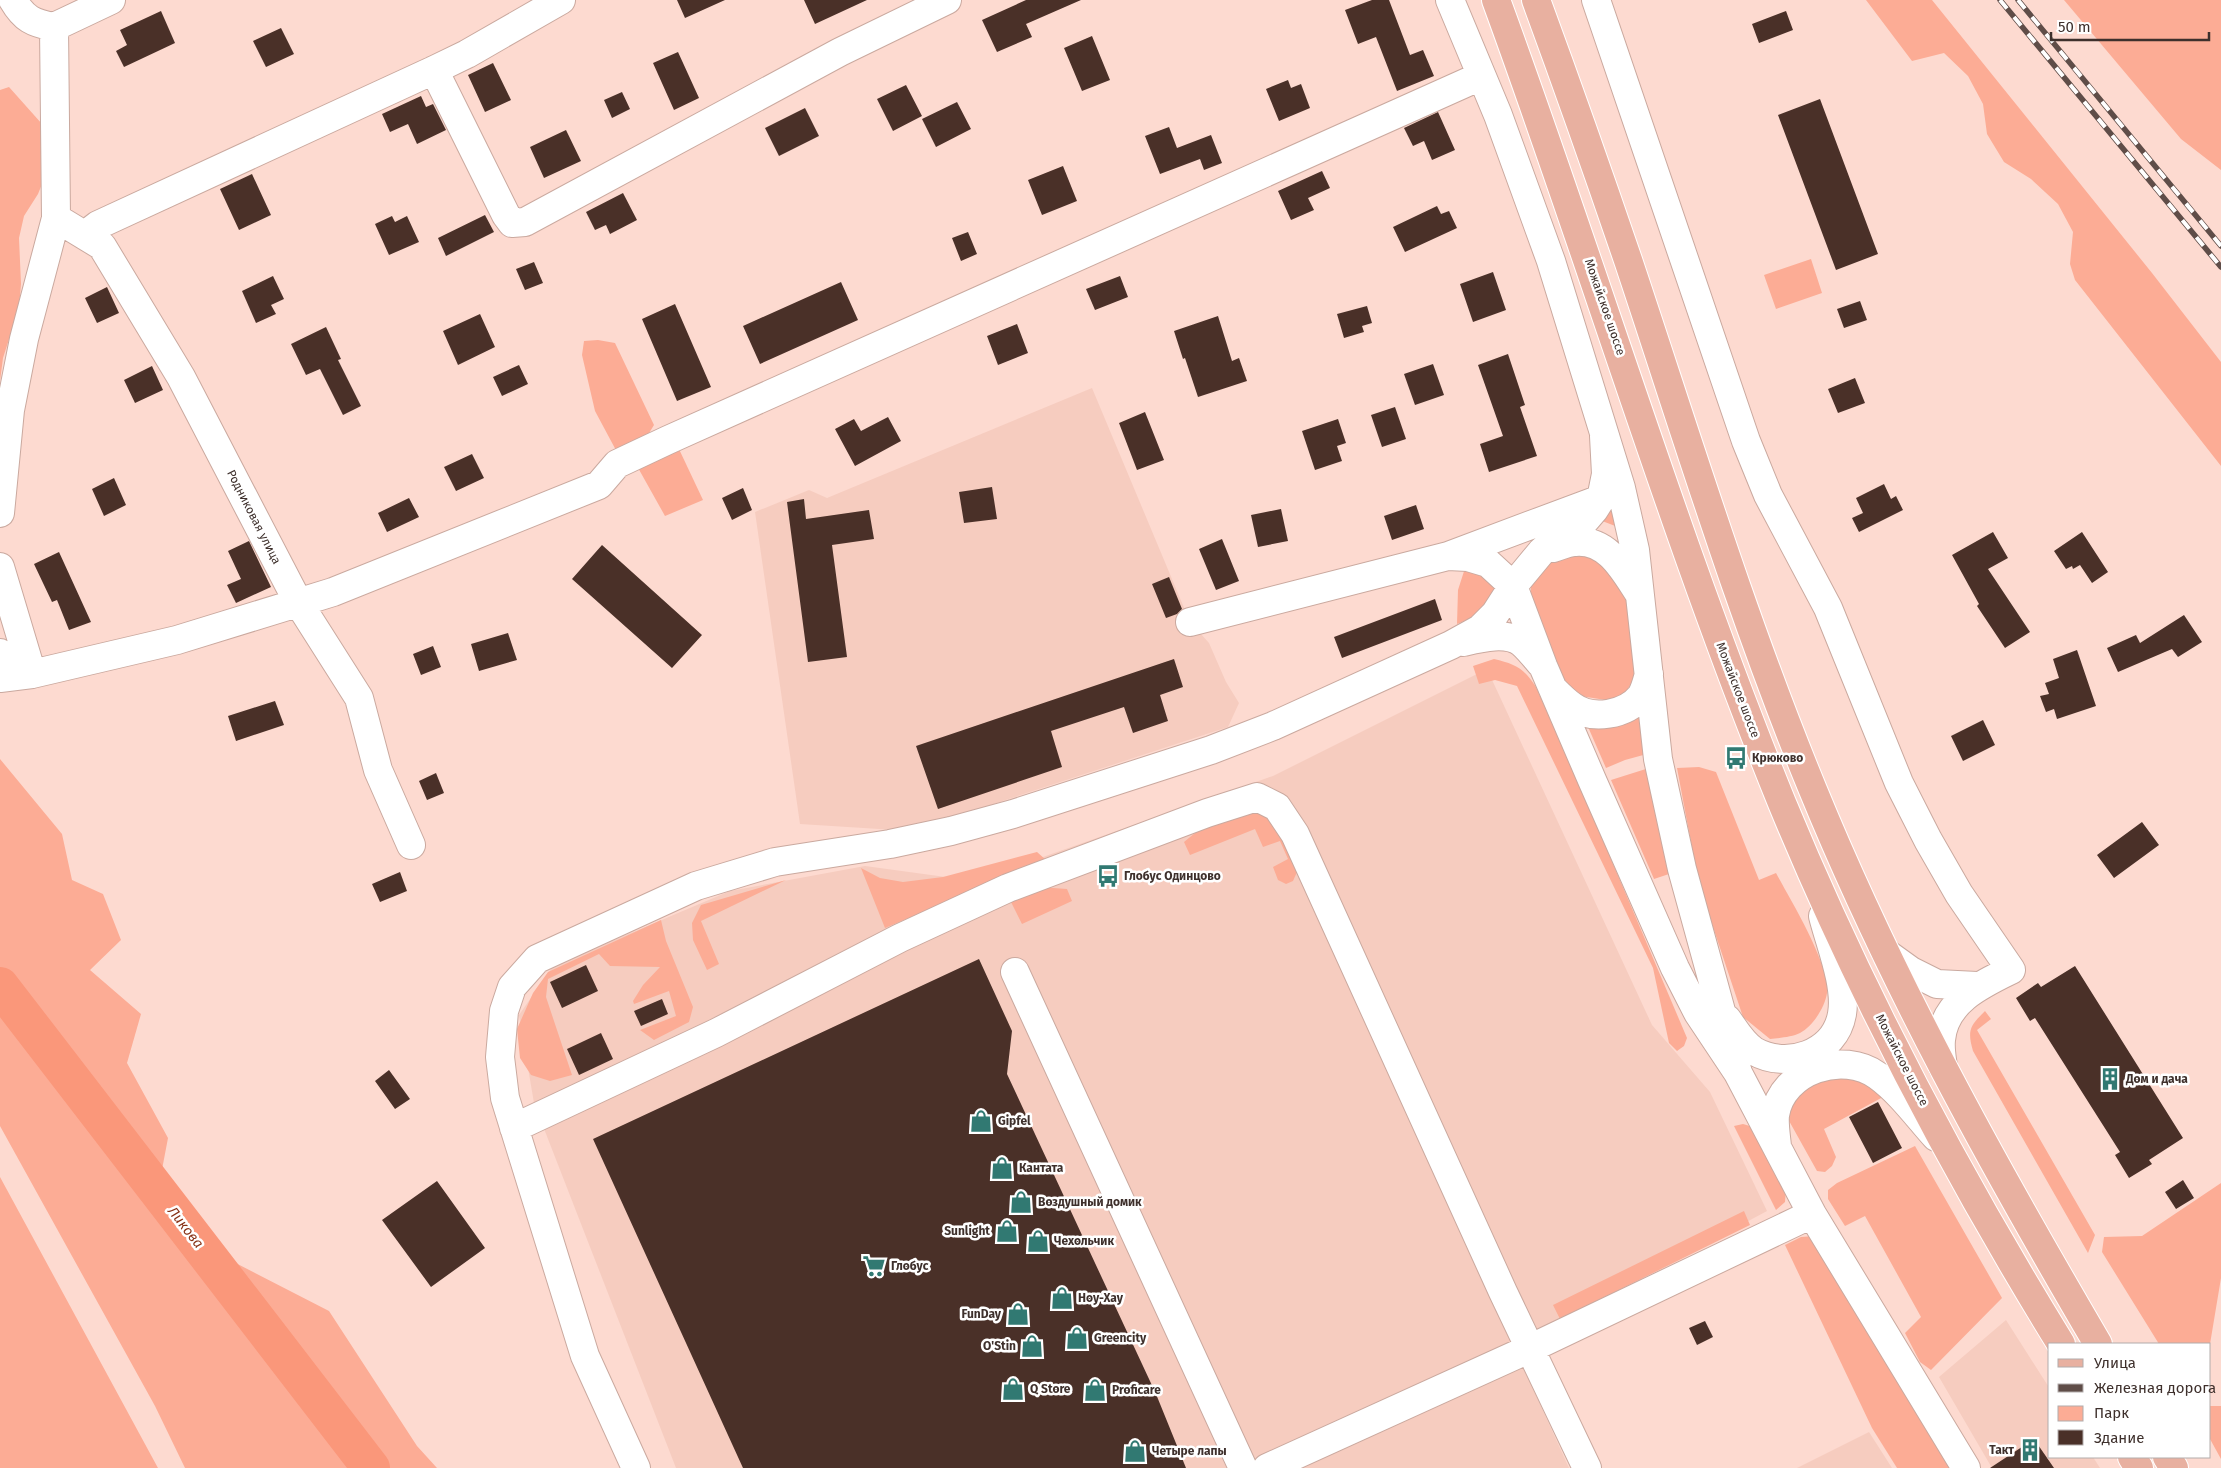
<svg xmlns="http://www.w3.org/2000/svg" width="2221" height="1468" font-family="'Fira Sans',sans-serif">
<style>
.built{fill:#f6ccbf}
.green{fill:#fcac95}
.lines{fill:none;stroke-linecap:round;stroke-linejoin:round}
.river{stroke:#fa977a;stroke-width:38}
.building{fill:#4a3028}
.minor-casing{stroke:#caa99f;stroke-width:30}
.major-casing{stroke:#fff;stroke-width:30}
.minor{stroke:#fff;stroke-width:28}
.major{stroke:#e8b0a0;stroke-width:28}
.rail-casing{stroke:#5f4d48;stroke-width:5.5}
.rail{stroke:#fff;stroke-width:4;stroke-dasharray:11;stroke-linecap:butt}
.labels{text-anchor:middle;stroke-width:5;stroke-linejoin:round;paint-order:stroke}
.street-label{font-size:12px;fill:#3e302c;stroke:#fff}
.poi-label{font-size:12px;font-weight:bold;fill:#3e302c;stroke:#fff;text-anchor:start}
.water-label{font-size:14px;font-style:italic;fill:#883217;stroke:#fff}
</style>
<rect width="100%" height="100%" fill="#fddad0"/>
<!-- built -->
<path class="built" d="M1092,388L1190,622L1209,643L1226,682L1239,703L1228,727L911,831L800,824L755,512L809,490L827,498Z
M1487,669L1652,1025L1710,1092L1767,1211L1514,1347L1569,1468H676L534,1103L519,1015L553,966L730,891L865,866L975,881L1273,776Z
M2006,1320L2050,1389V1457H2093L2100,1468H1992L1939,1377Z
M1869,1432L1892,1468H1797Z"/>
<!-- green -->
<path class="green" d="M1866,0H1932L2152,273L2221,362V466L2075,280L2070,264L2073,232L2058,204L2031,179L2004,162L1987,134L1983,104L1968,76L1944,53L1912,61Z
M2064,0H2221V170L2181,139Z
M9,87L42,124L48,169L38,194L24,216L19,238L21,284L19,308L3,358L0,381V90Z
M1811,259L1822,293L1776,309L1764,275Z
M598,340L615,343L654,425L646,438L618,454L595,411L582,355L584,341Z
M678,447L703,500L665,516L637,466Z
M1607,496L1623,529L1597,519Z
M1569,553L1595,555L1625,587L1639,670L1626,692L1612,701L1574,695L1559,676L1531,614V584L1543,563Z
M1466,565L1496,579C1495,606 1482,615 1457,624L1458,590Z
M1494,659C1515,664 1524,668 1536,687L1577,779L1687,1038L1684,1046L1677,1051L1669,1043L1653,968L1517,686L1495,680L1479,684L1473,666Z
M1640,709L1647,754L1625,760L1606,768L1585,720Z
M0,759L62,834L72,880L103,894L121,940L90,970L141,1014L127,1063L168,1138L160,1180L186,1232L222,1256L329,1311L417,1446L437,1468H185L155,1406L0,1126Z
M1699,767L1716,772L1759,880L1776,873C1790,899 1831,966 1827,993C1825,1007 1813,1026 1800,1033C1792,1037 1779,1038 1770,1039L1743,1017L1699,885L1677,768Z
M1649,768L1672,873L1654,879L1611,780Z
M1247,812C1255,812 1265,812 1271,817C1279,824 1294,861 1297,872L1293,881L1286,884L1278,880L1273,867L1288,859L1280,841L1263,847L1255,829L1190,855L1184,842L1206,824Z
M1037,852L1046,860L885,928L861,868L880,878L903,882L943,877Z
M786,880L701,921L719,964L707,970L693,940L692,923L701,905Z
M1039,887L1067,889L1072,901L1022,924L1009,898Z
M661,920L666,941L693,1007L689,1022L654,1040L640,1030L676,1016L669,991L634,1004L633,1001L643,985L660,967L610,966L599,954L548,979L546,997L572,1075L550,1081L531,1075L520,1058L517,1029L533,993L548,972Z
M1985,1011L1991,1019L1977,1030L2095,1235L2088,1253L1973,1051C1967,1030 1970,1026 1985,1011Z
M1814,1076L1858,1078L1883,1097L1824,1129L1836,1157L1832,1166L1825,1172L1817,1171L1788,1119L1787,1098Z
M1743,1124L1753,1127L1786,1189L1785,1202L1776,1210L1734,1126Z
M1915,1146L2002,1298L1931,1370L1920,1362L1905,1333L1921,1317L1865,1216L1845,1226L1828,1199V1190L1837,1183Z
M0,1177L158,1468H0Z
M2221,1183V1278L2210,1344H2159L2102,1252L2104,1237L2142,1236Z
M1744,1211L1750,1225L1560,1319L1553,1305Z
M1814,1236L1959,1468H1897L1872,1428L1785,1245L1801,1237Z
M2210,1406H2221V1459L2210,1439Z"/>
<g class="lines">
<!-- river -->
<path class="river" d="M0,986L371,1468"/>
</g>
<!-- building -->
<path class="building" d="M677,0H725L685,18Z
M804,0H867L815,24Z
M1026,0H1081L1026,24L1032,37L997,52L982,20Z
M1372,0H1389L1410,55L1423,50L1434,76L1397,91L1376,37L1358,44L1345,10Z
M161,11L175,43L124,67L116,51L127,45L120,30Z
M1786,11L1793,30L1759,43L1752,24Z
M281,28L294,54L266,67L253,41Z
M1092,36L1110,80L1082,91L1064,48Z
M678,52L699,98L674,110L653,63Z
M493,63L511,100L485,112L468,75Z
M1288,80L1291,88L1301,84L1310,108L1279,121L1266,89Z
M906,85L922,116L893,131L877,99Z
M622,92L630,109L612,118L604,100Z
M421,96L426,107L433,104L446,130L417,144L408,124L390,132L382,114Z
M1820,99L1878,254L1836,270L1778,115Z
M957,102L971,129L936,147L922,119Z
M805,108L819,136L779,156L765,128Z
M1438,112L1455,150L1432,160L1424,141L1413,146L1404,128Z
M1169,127L1177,148L1211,135L1222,163L1204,170L1200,159L1160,174L1145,136Z
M566,130L581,161L544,178L530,147Z
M1063,166L1077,201L1042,215L1028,180Z
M1322,171L1330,188L1308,198L1314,210L1291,220L1278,191Z
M252,174L271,215L239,230L220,189Z
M623,193L637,220L610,234L606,225L595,230L586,212Z
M1437,206L1441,214L1449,211L1457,228L1405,252L1393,227Z
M485,215L494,232L446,256L438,238Z
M392,216L395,222L407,216L419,242L389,255L375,224Z
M968,232L977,254L961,261L952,238Z
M534,262L543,283L525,290L516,269Z
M1493,272L1506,310L1473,322L1460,284Z
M273,276L284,299L271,305L276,314L256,323L242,291Z
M1120,276L1128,297L1095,310L1086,289Z
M841,282L858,320L760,364L743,326Z
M107,287L119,313L97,323L85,298Z
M1860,301L1867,320L1844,328L1837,309Z
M675,304L711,387L677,401L642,319Z
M1367,306L1372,323L1362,326L1364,332L1344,338L1337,314Z
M480,314L495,347L458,365L443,331Z
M1218,316L1232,361L1239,358L1247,381L1198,397L1185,358L1183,359L1174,331Z
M1017,324L1028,353L998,365L987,336Z
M326,327L341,359L338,360L361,406L343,415L320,369L306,375L291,344Z
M1508,354L1525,405L1520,407L1537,456L1489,472L1480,444L1503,436L1478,365Z
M1433,364L1444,395L1415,405L1404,374Z
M519,365L528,384L502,396L493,377Z
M152,366L163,390L135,403L124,380Z
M1855,378L1865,403L1838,413L1828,389Z
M1395,407L1406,439L1382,447L1371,415Z
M1145,412L1164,460L1137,470L1119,423Z
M888,417L901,441L855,466L835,429L854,419L861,431Z
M1338,419L1346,443L1337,446L1342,461L1315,470L1302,431Z
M472,454L484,478L456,491L444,467Z
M114,478L126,505L104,516L92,489Z
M1884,484L1891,499L1896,496L1903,510L1859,532L1852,518L1863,513L1856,498Z
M992,487L997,519L964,523L959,492Z
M743,488L752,510L732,520L722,498Z
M409,498L419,517L387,532L378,513Z
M804,499L806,519L869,510L874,539L832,545L847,657L808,662L787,502Z
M1416,505L1424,529L1392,540L1384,516Z
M1281,509L1288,541L1258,547L1251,515Z
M1993,532L2008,558L1988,569L2030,632L2005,648L1977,606L1979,604L1952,555Z
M2082,532L2108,572L2092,583L2080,565L2073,569L2072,566L2066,569L2054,551Z
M1222,539L1239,581L1216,590L1199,549Z
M249,541L271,587L236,603L227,585L241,579L228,551Z
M602,545L702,635L672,668L572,579Z
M59,552L91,622L69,630L57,600L52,602L34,564Z
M1169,577L1182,609L1177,614L1166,618L1152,584Z
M1435,599L1442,620L1342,658L1334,637Z
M2184,615L2202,642L2178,657L2172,649L2118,672L2107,648L2136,635L2140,643Z
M508,633L517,660L479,671L471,644Z
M433,646L441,667L421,675L413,654Z
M2077,650L2096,706L2057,719L2054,709L2046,712L2040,696L2049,694L2045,683L2059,678L2053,659Z
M1174,659L1183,687L1160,695L1168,721L1133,733L1124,707L1051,731L1062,767L938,809L916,746Z
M275,701L284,725L236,741L228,716Z
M1983,720L1995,745L1963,761L1951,736Z
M436,773L444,793L427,800L419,781Z
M2142,822L2159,845L2114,878L2097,855Z
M400,872L407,891L380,902L372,884Z
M979,959L1012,1031L1007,1074L1156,1394L1186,1468H743L593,1139Z
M586,965L598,991L562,1008L550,982Z
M2075,966L2183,1138L2149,1160L2152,1164L2129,1178L2115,1155L2120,1152L2035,1018L2030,1021L2016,998L2038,983L2041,987Z
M662,999L668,1014L641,1026L634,1011Z
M601,1033L613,1059L579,1075L567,1049Z
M389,1070L410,1099L395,1109L375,1081Z
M1878,1102L1902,1148L1873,1163L1849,1117Z
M2183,1180L2194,1198L2176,1209L2165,1192Z
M437,1181L485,1248L431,1287L382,1220Z
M1705,1321L1713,1337L1697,1345L1689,1328Z
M2034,1439L2054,1468H1990Z"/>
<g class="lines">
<defs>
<path id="minor" d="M13,0C24,19 33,23 54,27
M1450,0L1498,115L1551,261L1621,488L1635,550L1658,759L1682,869L1738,1073
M1596,0L1746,441L1768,495L1828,608L1899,783L1928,840L1959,894L2011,970C1980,985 1944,1002 1941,1040C1940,1049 1942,1059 1943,1067
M54,27L111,0
M434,70L506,215L512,223L525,222L840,52L947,0
M56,218L102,246L181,377L298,602L359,698L378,770L411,845
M85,235L98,225L434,70L467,54L561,0
M0,513L10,410L24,339L56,218L54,27
M1553,548C1560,546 1568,542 1575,542C1607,539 1623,569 1638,592
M1448,556L1468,557L1488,563L1513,586L1543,666L1592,780L1675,968L1698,1013L1738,1073L1812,1214L1966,1468
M0,567L32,674
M1190,622L1448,556L1595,501
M1463,642C1480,638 1507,631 1522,643C1529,649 1535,657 1541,664
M0,653L32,674
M0,678L32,674L177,640L333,592L599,485L617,464L668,440L1481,76
M1554,690C1560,696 1566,702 1572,706C1592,721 1626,715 1641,696C1645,690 1647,681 1649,674
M1886,953L1911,971L1937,984L1977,986
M1015,972L1243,1468
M1727,1019C1735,1030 1742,1043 1754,1051C1787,1070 1835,1054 1842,1014C1847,985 1830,944 1823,916
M514,1128L716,1033L900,938L1008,888L1207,813L1257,797L1277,807L1295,834L1503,1292L1587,1468
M1777,1146C1776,1136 1774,1125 1775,1115C1782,1070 1843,1050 1878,1076C1900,1092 1918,1117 1936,1137
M636,1468L585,1356L505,1098L500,1057L504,1011L512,987L537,959L696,886L775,862L890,844L951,831L1013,814L1211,750L1273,726L1451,645L1480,629L1495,614L1513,586L1542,551L1559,537L1582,524L1594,510L1601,499L1606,474L1604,436
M1267,1468L1529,1349L1812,1214"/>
<path id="major" d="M1496,0C1594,267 1675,540 1782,803C1859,990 1955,1172 2061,1344
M1536,0C1568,87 1599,175 1629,263C1688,440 1742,618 1813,790C1892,983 1993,1165 2098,1344
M2132,1457L2139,1468
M2167,1457L2174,1468"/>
</defs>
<!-- minor casing -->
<use href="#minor" class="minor-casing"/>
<!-- major casing -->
<use href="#major" class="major-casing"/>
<!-- minor -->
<use href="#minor" class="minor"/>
<!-- major -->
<use href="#major" class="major"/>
<defs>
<path id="rail" d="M2000,0L2221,267
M2018,0L2221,246"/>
</defs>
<!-- rail casing -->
<use href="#rail" class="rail-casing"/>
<!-- rail -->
<use href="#rail" class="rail"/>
</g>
<!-- icons -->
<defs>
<symbol id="bus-bare" viewBox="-9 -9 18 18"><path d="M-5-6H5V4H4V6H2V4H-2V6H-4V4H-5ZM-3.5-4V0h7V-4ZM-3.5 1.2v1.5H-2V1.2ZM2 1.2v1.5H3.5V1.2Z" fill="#317972" stroke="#fff" stroke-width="2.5" paint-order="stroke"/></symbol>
<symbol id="building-bare" viewBox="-9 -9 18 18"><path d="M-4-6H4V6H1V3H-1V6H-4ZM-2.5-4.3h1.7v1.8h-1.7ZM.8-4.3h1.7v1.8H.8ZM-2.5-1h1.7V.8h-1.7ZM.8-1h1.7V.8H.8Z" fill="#317972" stroke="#fff" stroke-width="2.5" paint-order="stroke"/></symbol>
<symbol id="shop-bare" viewBox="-9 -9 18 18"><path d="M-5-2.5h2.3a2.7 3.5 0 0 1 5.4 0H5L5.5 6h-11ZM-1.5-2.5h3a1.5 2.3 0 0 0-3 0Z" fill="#317972" stroke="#fff" stroke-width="2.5" paint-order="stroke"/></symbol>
<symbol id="supermarket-bare" viewBox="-9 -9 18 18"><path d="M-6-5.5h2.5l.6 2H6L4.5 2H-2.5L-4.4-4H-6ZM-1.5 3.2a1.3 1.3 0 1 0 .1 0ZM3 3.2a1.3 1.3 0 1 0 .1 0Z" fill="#317972" stroke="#fff" stroke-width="2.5" paint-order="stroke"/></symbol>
</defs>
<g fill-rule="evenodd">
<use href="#bus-bare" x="1720" y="742" width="32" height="32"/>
<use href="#bus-bare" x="1092" y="860" width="32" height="32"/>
<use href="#building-bare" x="2094" y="1063" width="32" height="32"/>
<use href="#shop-bare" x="965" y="1105" width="32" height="32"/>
<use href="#shop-bare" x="986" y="1152" width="32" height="32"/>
<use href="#shop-bare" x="1005" y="1186" width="32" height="32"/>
<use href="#shop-bare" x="991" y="1215" width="32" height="32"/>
<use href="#shop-bare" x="1022" y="1225" width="32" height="32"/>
<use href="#supermarket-bare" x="858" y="1250" width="32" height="32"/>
<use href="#shop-bare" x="1046" y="1282" width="32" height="32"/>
<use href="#shop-bare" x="1002" y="1298" width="32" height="32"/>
<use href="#shop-bare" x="1061" y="1322" width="32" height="32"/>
<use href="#shop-bare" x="1016" y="1330" width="32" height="32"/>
<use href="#shop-bare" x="997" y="1373" width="32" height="32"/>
<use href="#shop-bare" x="1079" y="1374" width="32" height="32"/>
<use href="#building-bare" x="2014" y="1434" width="32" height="32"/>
<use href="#shop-bare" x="1119" y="1435" width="32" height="32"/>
</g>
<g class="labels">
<!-- street labels -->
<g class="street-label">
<text transform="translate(1605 307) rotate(71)" y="4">Можайское шоссе</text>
<text transform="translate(254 517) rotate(63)" y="4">Родниковая улица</text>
<text transform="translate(1738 690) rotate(69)" y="4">Можайское шоссе</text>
<text transform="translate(1902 1060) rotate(63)" y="4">Можайское шоссе</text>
</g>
<!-- poi labels -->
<g class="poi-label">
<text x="1752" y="762">Крюково</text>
<text x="1124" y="880">Глобус Одинцово</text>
<text x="2126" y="1083">Дом и дача</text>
<text x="998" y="1125">Gipfel</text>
<text x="1019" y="1172">Кантата</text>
<text x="1038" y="1206">Воздушный домик</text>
<text x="990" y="1235" text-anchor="end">Sunlight</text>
<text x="1054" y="1245">Чехольчик</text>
<text x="891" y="1270">Глобус</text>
<text x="1078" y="1302">Ноу-Хау</text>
<text x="1001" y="1318" text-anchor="end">FunDay</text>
<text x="1094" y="1342">Greencity</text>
<text x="1016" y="1350" text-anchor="end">O'Stin</text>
<text x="1030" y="1393">Q Store</text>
<text x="1112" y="1394">Proficare</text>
<text x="2014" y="1454" text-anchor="end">Такт</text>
<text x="1152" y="1455">Четыре лапы</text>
</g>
<!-- water labels -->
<g class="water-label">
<text transform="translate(186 1227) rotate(52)" y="5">Ликова</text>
</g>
</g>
<!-- legend -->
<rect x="2048" y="1343" width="162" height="115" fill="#ffffff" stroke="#b2acab"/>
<rect x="2058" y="1359" width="25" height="8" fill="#e8b0a0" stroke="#b2acab"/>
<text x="2094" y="1368" font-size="15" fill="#3e302c">Улица</text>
<rect x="2058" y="1384" width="25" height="8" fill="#5f4d48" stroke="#b2acab"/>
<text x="2094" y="1393" font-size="15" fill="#3e302c">Железная дорога</text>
<rect x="2058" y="1406" width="25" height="15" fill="#fcac95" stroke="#b2acab"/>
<text x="2094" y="1418" font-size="15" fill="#3e302c">Парк</text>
<rect x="2058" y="1430" width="25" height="15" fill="#4a3028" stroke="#b2acab"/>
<text x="2094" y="1443" font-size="15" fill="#3e302c">Здание</text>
<!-- scale -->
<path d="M2051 32v8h158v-8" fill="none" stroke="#3e302c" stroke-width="2.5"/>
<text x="2058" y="32" font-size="15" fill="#3e302c" stroke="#ffffff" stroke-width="4" paint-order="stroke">50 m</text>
</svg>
